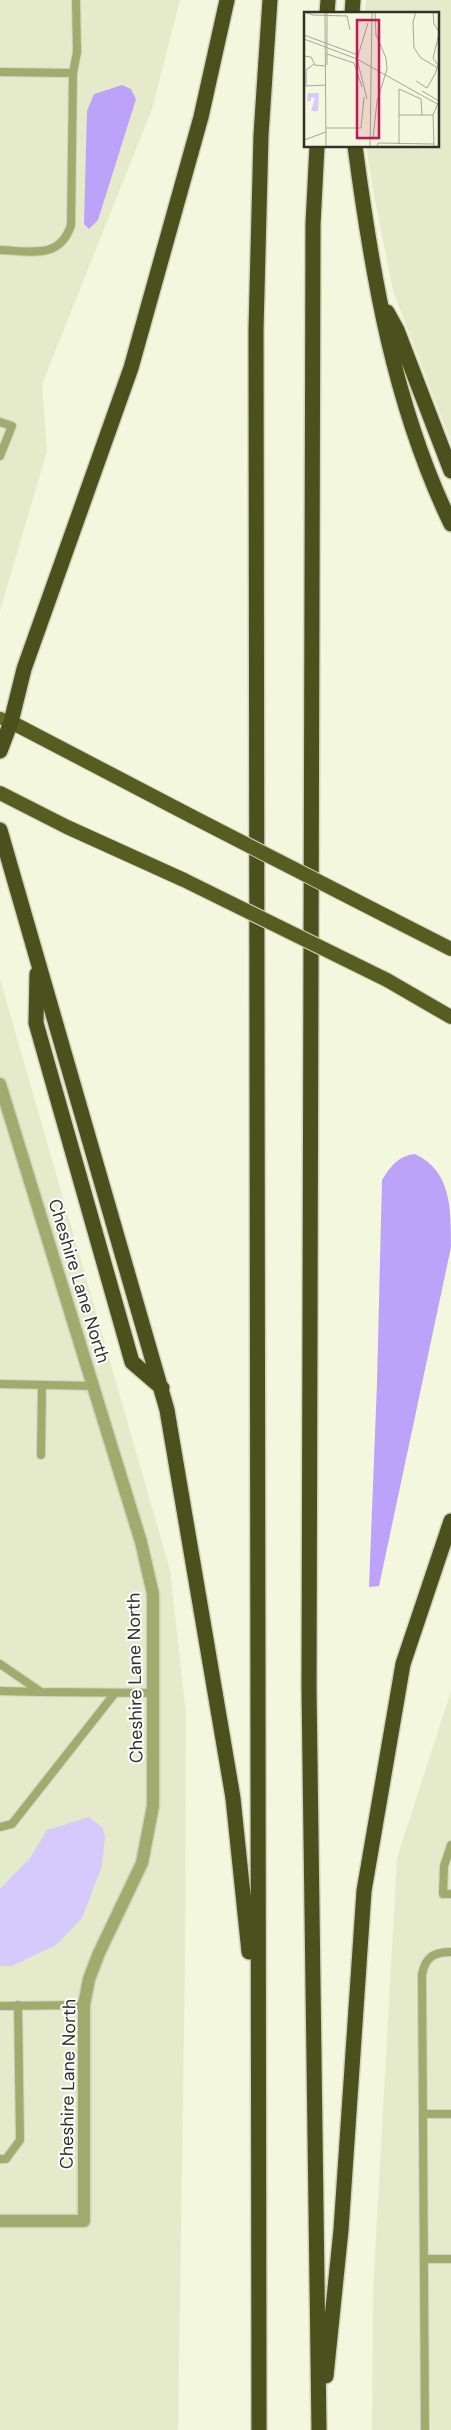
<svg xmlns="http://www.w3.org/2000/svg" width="451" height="2430" font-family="'DM Sans',sans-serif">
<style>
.built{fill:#e4eaca}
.green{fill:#d6c9fc}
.water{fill:#bca2f9}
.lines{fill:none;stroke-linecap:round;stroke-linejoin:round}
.service-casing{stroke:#cfd4bd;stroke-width:10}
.minor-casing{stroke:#cfd4bd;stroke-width:15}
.primary-casing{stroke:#cfd4bd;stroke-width:15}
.trunk-casing{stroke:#cfd4bd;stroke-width:16}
.motorway-casing{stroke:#cfd4bd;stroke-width:18}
.service{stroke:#a2ab6e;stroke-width:8}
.minor{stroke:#a2ab6e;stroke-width:12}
.primary{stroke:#626922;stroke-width:12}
.trunk{stroke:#565d20;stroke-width:14}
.motorway{stroke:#4b511d;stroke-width:15}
.trunk-bridge-casing{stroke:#cfd4bd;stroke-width:16;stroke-linecap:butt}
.trunk-bridge{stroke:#565d20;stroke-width:14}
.labels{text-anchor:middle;stroke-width:4;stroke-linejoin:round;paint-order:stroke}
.street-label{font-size:18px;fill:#313329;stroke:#fff}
.inset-road{fill:none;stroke:#a5a995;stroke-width:1}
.view{fill:#c2185b;fill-opacity:0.15;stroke:#c2185b;stroke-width:2.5}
.inset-edge{fill:none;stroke:#313329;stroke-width:2.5}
</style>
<rect width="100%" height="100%" fill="#f2f7dd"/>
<!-- built -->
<path class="built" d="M0,0H180L152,109L42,384L47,451L0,611Z
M366,0H451V442L393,291L373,190L366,146H437V14H365Z
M0,979L170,1570L186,1714L185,1961L178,2430H0Z
M451,1691V2430H372L373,2293L397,1858Z"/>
<!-- green -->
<path class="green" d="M89,1817L103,1828L105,1837L102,1866L82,1918L56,1945L12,1966H0V1889L30,1858L47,1830Z"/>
<!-- water -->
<path class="water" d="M122,85L131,89L136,99L98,220L89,229L84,224L87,111L94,94Z
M415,1154C451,1171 451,1207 451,1247L379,1586L369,1587L377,1383L382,1180C391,1166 398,1156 415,1154Z"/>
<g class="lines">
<defs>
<path id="service" d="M0,72L73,73
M0,250C30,251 60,260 71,225L73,73L77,52L76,0
M0,422L12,426L0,456
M0,1384L93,1386
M41,1455L42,1386
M0,1664L41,1692L154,1693
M0,1691L41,1692
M0,1827L12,1824L115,1693
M451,1845L444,1866L443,1894H451
M0,2006L84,2005
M423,2114H451
M0,2159H6L20,2140L18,2005
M424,2259H451
M425,2430L422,1975C425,1957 434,1952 451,1952"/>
<path id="minor" d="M0,1084L141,1542L153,1594V1806L142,1863L99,1953L89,1979L84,2005V2221H0"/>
<path id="primary" d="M0,718L11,722"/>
<path id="trunk" d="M11,722L193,817
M0,793L67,827L184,880
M390,918L451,949
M387,980L451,1017"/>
<path id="motorway" d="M327,14L328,0
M352,14L353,0
M317,146L313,224L309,1688L319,2430
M355,146C372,275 394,406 451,524
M387,312L397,330L451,471
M0,751L11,722L24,669L131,368L201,117L227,0
M0,830L167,1410L233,1798L249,1952
M37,974L36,1023L132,1362L162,1388
M326,2376L341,2230L364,1891L403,1664L451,1521
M259,2430L256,330L261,135L270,0"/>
</defs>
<!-- service casing -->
<use href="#service" class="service-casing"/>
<!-- minor casing -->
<use href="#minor" class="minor-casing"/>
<!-- primary casing -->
<use href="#primary" class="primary-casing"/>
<!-- trunk casing -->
<use href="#trunk" class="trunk-casing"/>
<!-- motorway casing -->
<use href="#motorway" class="motorway-casing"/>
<!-- service -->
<use href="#service" class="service"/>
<!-- minor -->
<use href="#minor" class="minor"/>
<!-- primary -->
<use href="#primary" class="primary"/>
<!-- trunk -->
<use href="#trunk" class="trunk"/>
<!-- motorway -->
<use href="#motorway" class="motorway"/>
<defs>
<path id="trunk-bridge" d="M193,817L390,918
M184,880L387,980"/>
</defs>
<!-- trunk-bridge casing -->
<use href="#trunk-bridge" class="trunk-bridge-casing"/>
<!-- trunk-bridge -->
<use href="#trunk-bridge" class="trunk-bridge"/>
</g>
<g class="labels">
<!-- street labels -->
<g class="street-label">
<text transform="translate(79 1281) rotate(73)" y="6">Cheshire Lane North</text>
<text transform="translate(135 1678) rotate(-91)" y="6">Cheshire Lane North</text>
<text transform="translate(68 2084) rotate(-89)" y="6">Cheshire Lane North</text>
</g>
</g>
<!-- overview -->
<g transform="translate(304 12)">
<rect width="135" height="135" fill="#f2f7dd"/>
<path d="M4,81H15L14,99H7L11,86L7,85V89H3Z" fill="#d6c9fc"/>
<path class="inset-road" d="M0,0L9,3L43,4L46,18M21,0L22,135M71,0L72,24M112,0L109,10L110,36L117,46L134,56M129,0L130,12L135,20M0,23L54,43M0,27L53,47M23,42L50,51L58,75M0,44L7,45L11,53L21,54M53,47L135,93M23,53V0M112,69L123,76L131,62L134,53L129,46L135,22M2,74V58L10,52M2,74L21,73M118,79L135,89M63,87L53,47L64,11M95,103H129M22,116H57L60,85M69,127L73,89L83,57L82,46L72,23M0,128L22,120M95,132V77L117,87L118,103M66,135L68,0M73,135L74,131L130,132M130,135L129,103L134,91"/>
<path class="view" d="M53,8H75V126H53Z"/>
<rect width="135" height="135" class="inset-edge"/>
</g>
</svg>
